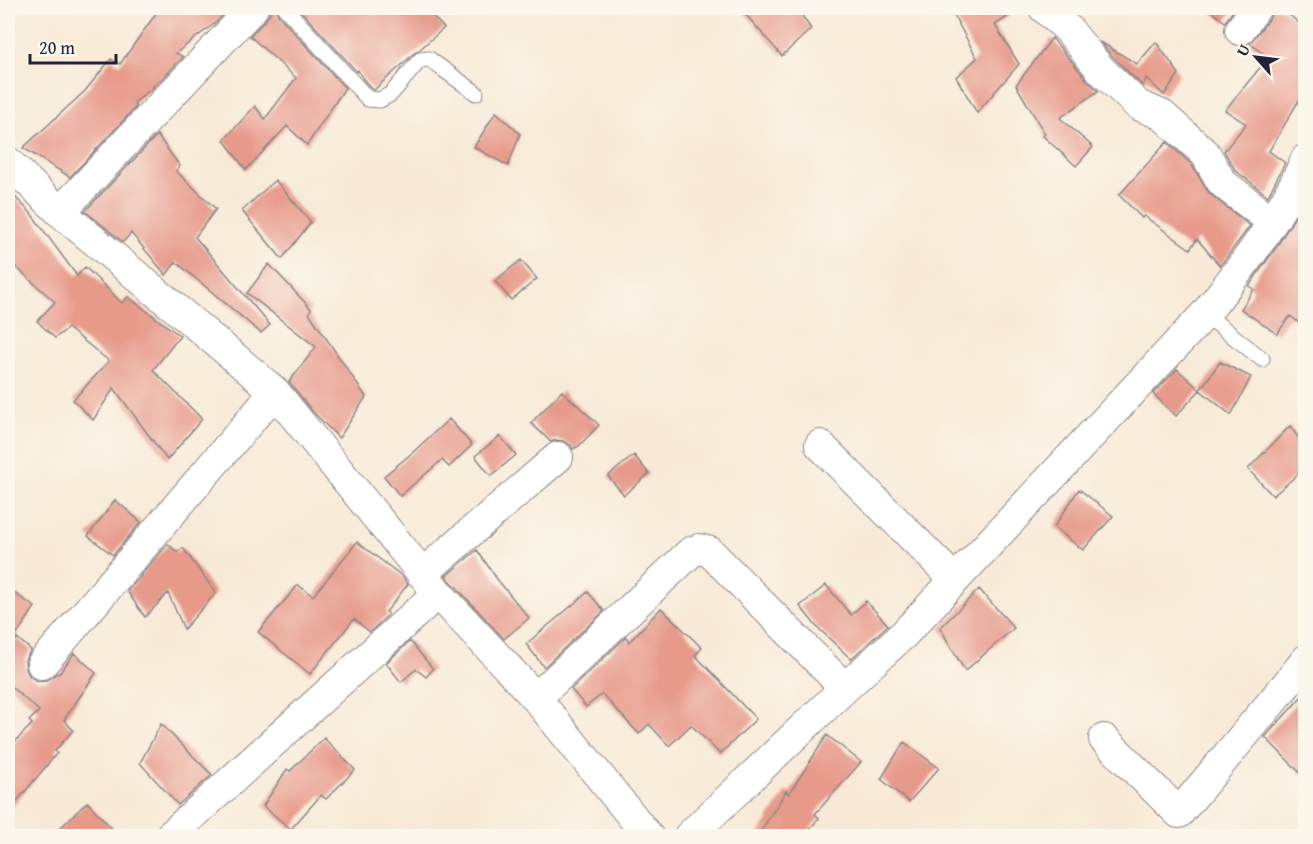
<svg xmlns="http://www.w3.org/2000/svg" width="1313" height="844" font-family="'Gentium Book Plus',serif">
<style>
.building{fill:#e79a8a}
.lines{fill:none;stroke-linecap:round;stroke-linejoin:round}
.lane-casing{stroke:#8d8689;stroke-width:17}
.street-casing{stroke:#8d8689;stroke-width:32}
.lane{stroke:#fff;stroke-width:15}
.street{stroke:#fff;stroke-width:30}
</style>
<rect width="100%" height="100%" fill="#fbf7ec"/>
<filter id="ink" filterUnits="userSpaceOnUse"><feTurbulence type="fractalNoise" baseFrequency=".0167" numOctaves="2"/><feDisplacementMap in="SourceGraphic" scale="12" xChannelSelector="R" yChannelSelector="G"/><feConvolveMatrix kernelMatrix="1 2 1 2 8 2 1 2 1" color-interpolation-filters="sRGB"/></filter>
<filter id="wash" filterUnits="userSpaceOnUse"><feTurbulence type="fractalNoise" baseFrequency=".008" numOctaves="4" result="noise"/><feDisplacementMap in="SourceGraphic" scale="24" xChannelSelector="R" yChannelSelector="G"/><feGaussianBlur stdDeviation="1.35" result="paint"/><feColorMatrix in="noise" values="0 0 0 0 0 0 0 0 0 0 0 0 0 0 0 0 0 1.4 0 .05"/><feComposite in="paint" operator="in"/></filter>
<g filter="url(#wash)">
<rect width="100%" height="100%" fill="#f8ead7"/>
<g id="blocks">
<!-- building -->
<path class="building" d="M160,8H230L215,23L176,53L183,57L162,79L153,86L154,87L134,103L136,107L70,177L23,148L85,91L111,59L120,64Z
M270,8H276L278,15L345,88L307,145L287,126L246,170L224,140L255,106L265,119L296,78L250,36L266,19L270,13Z
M302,8H424L444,28L419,50L413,54L404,63L374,90H373L363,79L358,70L357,72L300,10Z
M740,8H797L811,29L782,56Z
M950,8H1021L995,25L1019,64L977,113L956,77L977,58Z
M1207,8H1235L1225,22Z
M1273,8H1281L1305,28V90L1269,151L1285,163L1268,196L1235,170L1224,151L1246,124L1225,110L1268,58L1250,43L1270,18Z
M1052,38L1088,81L1098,91L1060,118L1093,147L1076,166L1043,136L1045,134L1016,85Z
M1100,42L1137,64L1156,42L1179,74L1164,95L1146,78L1143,86L1114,58Z
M496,112L520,134L508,166L474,147Z
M157,135L180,166L176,171L216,209L195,237L270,325L261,333L176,262L166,275L131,233L123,242L85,211Z
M1167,142L1191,164L1209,193L1250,226L1220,266L1197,239L1190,249L1144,216L1142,218L1119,195Z
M275,180L311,222L282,259L242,211Z
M8,190L30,212L77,276L85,267L122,303L128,297L180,336L153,370L202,419L167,460L114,388L93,420L73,400L109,361L68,328L55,338L37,321L55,302L8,260Z
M1305,200V327L1290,316L1277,334L1241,309L1254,289L1249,286L1275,249Z
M521,260L537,279L511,300L495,281Z
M269,264L311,309L309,313L366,397L339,438L313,412L289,382L316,347L247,293Z
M1220,362L1251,377L1231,415L1200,390Z
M1177,369L1200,390L1176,416L1153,394Z
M562,391L599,425L579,446L573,449L571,445L563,441L555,440L551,442L531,423Z
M449,419L472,445L449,467L442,460L400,496L384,476L412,453Z
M1290,426L1305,447V468L1273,496L1248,469Z
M500,436L516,455L491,476L475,456Z
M634,455L649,474L624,495L608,476Z
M1079,489L1113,516L1083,550L1054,527Z
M115,500L141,522L113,555L88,536Z
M357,542L402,576L408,584L386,612L388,615L370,632L354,619L310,674L258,632L298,585L313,596Z
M168,544L177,552L183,548L216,593L184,629L168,593L145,617L127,591L136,581L141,577L140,576Z
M477,550L497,579L529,618L504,639L446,576Z
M826,585L851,615L866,601L888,625L851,659L816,626L800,606Z
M8,589L35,607L8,648Z
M979,589L1014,628L965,671L940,628Z
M588,592L604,611L544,667L526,644Z
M661,608L702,648L695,655L756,719L720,754L691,725L669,746L649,724L639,734L602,694L586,707L571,689L626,637L629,642Z
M17,638L31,650L25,660L26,669L30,677L38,681L47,680L57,673L59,674L74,653L96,673L64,720L73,730L55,751L57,753L8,812V749L32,724L29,721L39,711L8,684V651Z
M410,641L433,669L426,677L416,669L401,682L386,663Z
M1305,693V778L1265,737Z
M161,724L212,775L178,805L140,763Z
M827,735L861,762L815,814L819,818L803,837H757L786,791L789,794Z
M324,738L355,770L326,799L321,795L291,829L263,806L287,769L290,771Z
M904,742L939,768L909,802L881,779Z
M87,802L120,837H51Z"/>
</g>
</g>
<g filter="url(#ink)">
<use href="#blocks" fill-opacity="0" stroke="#8d8689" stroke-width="1.5"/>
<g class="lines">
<defs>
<path id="lane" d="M285,8L368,99L380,100L391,94L420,60L429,59L476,93
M1205,314L1262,359"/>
<path id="street" d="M1044,8L1068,29L1101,70L1138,105L1162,115L1205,153L1221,181L1226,186L1272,221
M1240,30L1256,8
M8,162L60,212L228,352L275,392L438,593L536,698L648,836
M60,212L253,8
M820,445L955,580
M422,574L558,457
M42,664L275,392
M536,698L691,552L699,549L710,552L720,562L845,688
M1104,739L1179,813L1291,679L1306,660
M170,836L438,593
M689,836L845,688L905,633L1205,314C1243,266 1282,216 1306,159"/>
</defs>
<!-- lane casing -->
<use href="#lane" class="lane-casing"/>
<!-- street casing -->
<use href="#street" class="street-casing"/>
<!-- lane -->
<use href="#lane" class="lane"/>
<!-- street -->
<use href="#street" class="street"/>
</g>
</g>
<!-- margin -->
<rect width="1313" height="844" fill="none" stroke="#fbf7ec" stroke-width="30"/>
<!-- north arrow -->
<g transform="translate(1256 57) rotate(298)" stroke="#fbf7ec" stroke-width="4.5" paint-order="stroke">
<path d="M0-4.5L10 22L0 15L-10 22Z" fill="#22223b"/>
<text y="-9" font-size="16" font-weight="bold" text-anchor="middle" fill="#22223b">U</text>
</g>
<!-- scale -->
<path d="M30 54v9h86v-9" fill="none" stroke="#22223b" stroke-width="3"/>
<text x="39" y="54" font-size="18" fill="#22223b" stroke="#fbf7ec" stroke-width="4.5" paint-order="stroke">20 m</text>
</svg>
